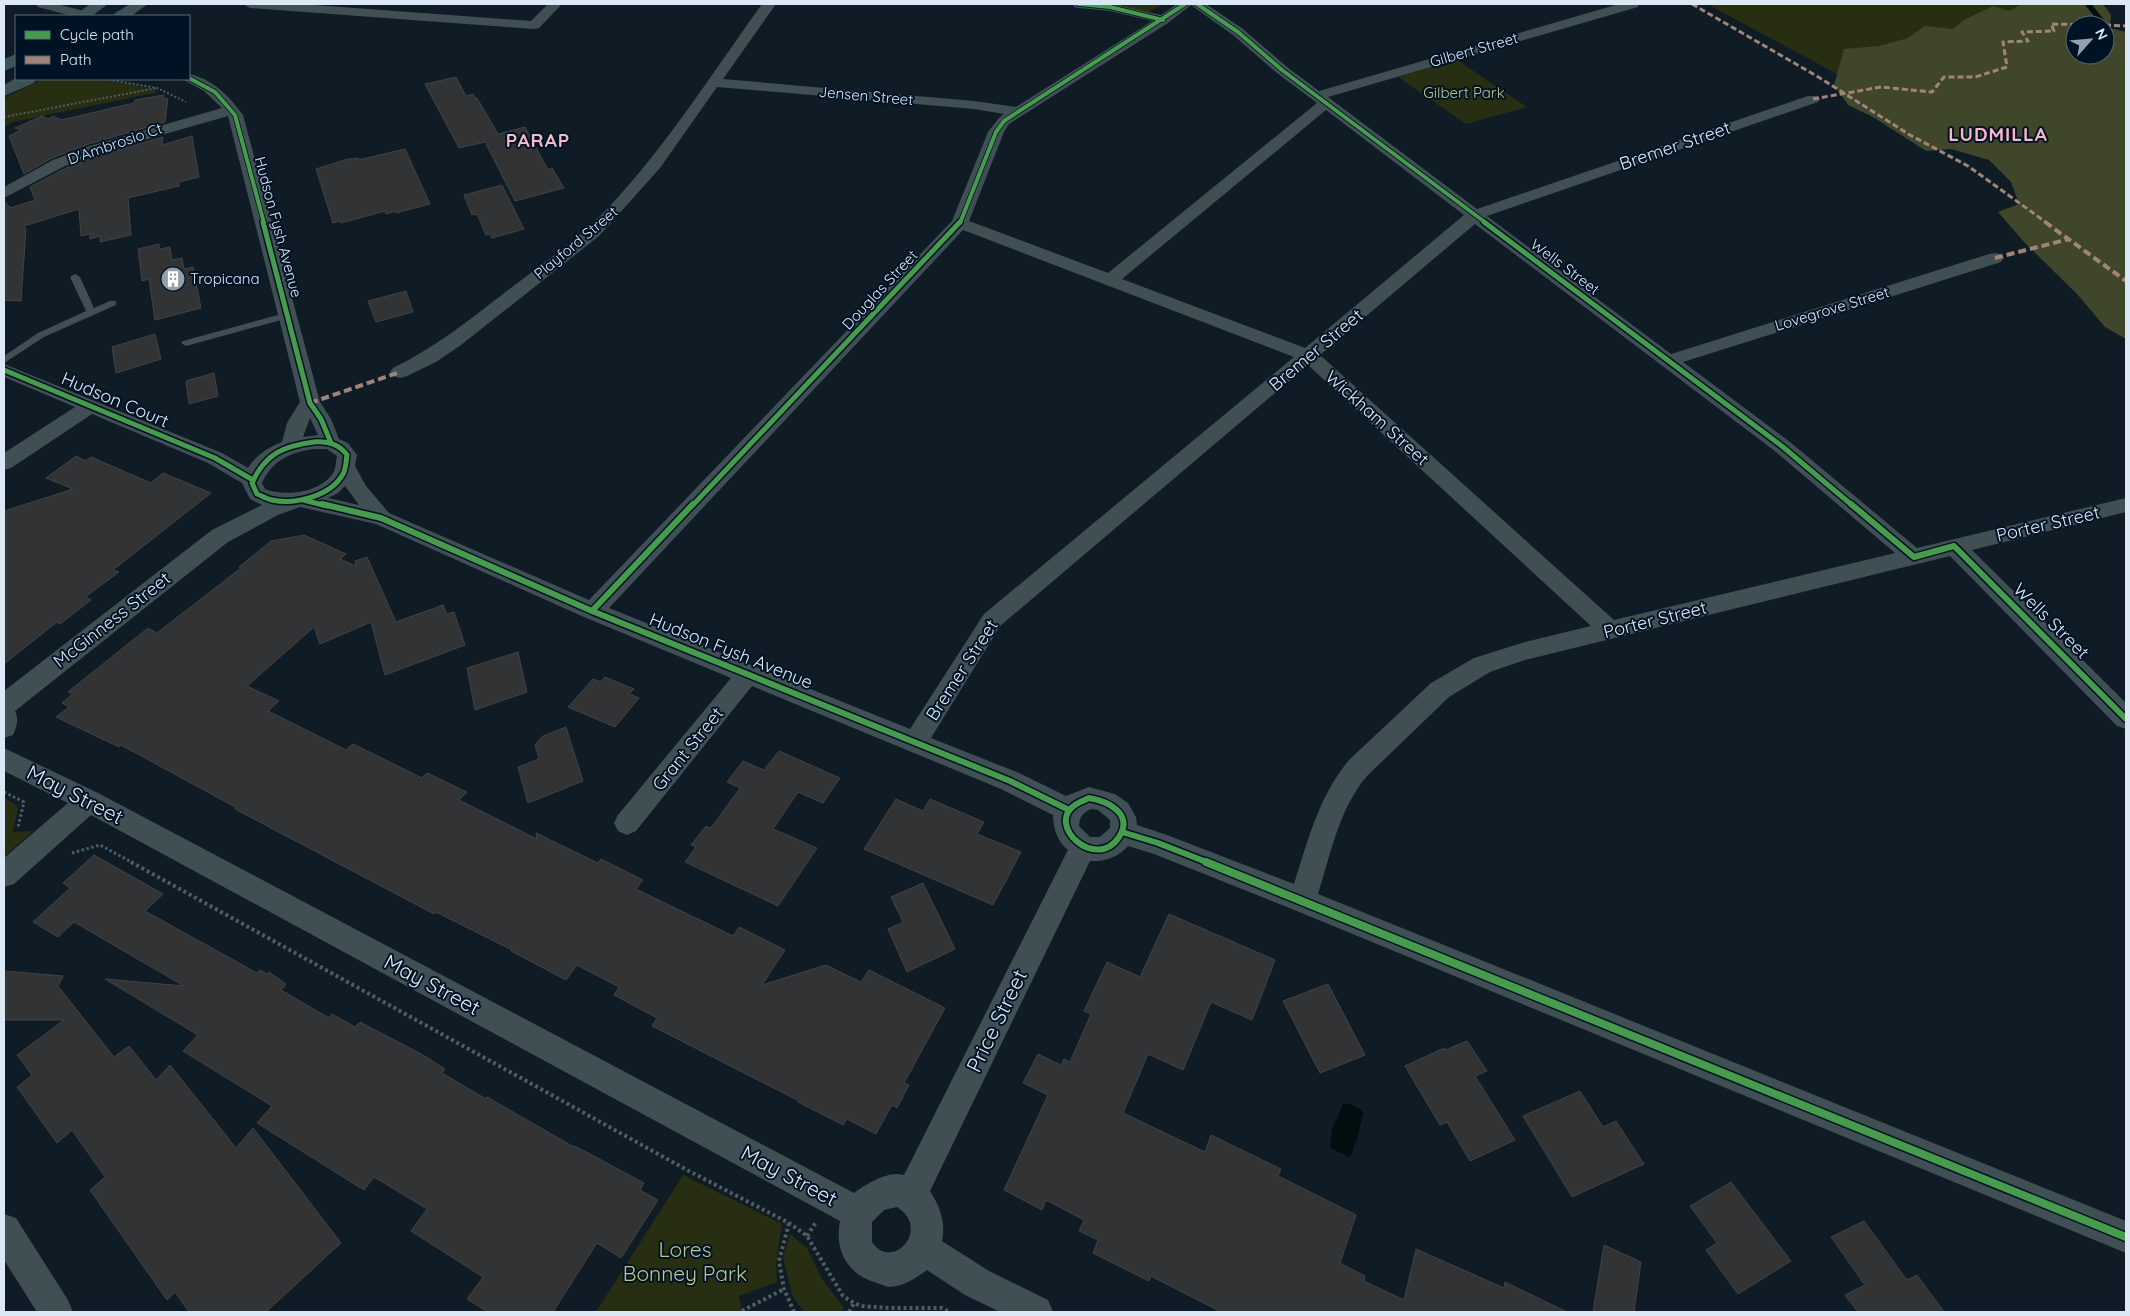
<svg xmlns="http://www.w3.org/2000/svg" width="2130" height="1316" font-family="Quicksand,sans-serif">
<style>
.green{fill:#282e12}
.forest{fill:#3f4629;fill-rule:evenodd}
.water{fill:#010e10}
.lines{fill:none;stroke-linecap:round;stroke-linejoin:round}
.stream{stroke:#010e10;stroke-width:5.5}
.building{fill:#323334;stroke:#424244}
.path-far2{stroke:#505c60;stroke-width:2;stroke-dasharray:2 2;stroke-linecap:butt}
.path-far1{stroke:#505c60;stroke-width:3;stroke-dasharray:2.5 2.5;stroke-linecap:butt}
.path{stroke:#505c60;stroke-width:4;stroke-dasharray:3 3;stroke-linecap:butt}
.lane{fill:#404f53;fill-rule:evenodd}
.street{fill:#404f53;fill-rule:evenodd}
.secondary{fill:#3d5254;fill-rule:evenodd}
.quiet-far1{stroke:#a18479;stroke-width:3;stroke-dasharray:6 3;stroke-linecap:butt}
.quiet{stroke:#a18479;stroke-width:4;stroke-dasharray:8 4;stroke-linecap:butt}
.cycleway-far3-casing{stroke:#001324;stroke-width:5.5}
.cycleway-far2-casing{stroke:#001324;stroke-width:8}
.cycleway-far1-casing{stroke:#001324;stroke-width:9}
.cycleway-casing{stroke:#001324;stroke-width:11}
.cycleway-far3{stroke:#469c4c;stroke-width:4}
.cycleway-far2{stroke:#469c4c;stroke-width:5}
.cycleway-far1{stroke:#469c4c;stroke-width:6}
.cycleway{stroke:#469c4c;stroke-width:8}
.labels{text-anchor:middle;stroke-width:4;stroke-linejoin:round;paint-order:stroke}
.far-street-label{font-size:15px;fill:#dbe9f6;stroke:#001324}
.far-park-label{font-size:15px;fill:#bcc788;stroke:#001324}
.far-poi-label{font-size:15px;fill:#dbe9f6;stroke:#001324;text-anchor:start}
.street-label{font-size:18px;fill:#dbe9f6;stroke:#001324}
.far-district-label{font-size:19px;font-weight:bold;letter-spacing:1px;fill:#f8b7cc;stroke:#001324}
.near-street-label{font-size:21px;fill:#dbe9f6;stroke:#001324}
.near-park-label{font-size:21px;fill:#bcc788;stroke:#001324}
</style>
<rect width="100%" height="100%" fill="#0f1c25"/>
<!-- green -->
<path class="green" d="M1098,4H1165L1148,12Z
M1707,4H2034L1837,74Z
M1457,60L1527,107L1466,124L1398,77Z
M43,79C81,79 123,78 159,92L13,122L4,127V98Z
M4,797L18,807L13,832L33,831L4,857Z
M683,1175L782,1224L776,1264L777,1282L739,1296L742,1312H596Z
M790,1234L807,1248L822,1279L844,1308L841,1312H804L792,1295L783,1258Z"/>
<!-- forest -->
<path class="forest" d="M2022,4H2103L2111,15L2110,28L2126,32V339L2105,327L2077,294L2024,242L1998,212L2019,204L2011,182L1989,160L1951,149L1926,151L1873,117L1848,105L1834,85L1844,49L1879,46L1908,38L1925,26L1953,29L1964,20L1993,6L2009,11ZM2075,25H2105V55H2075Z"/>
<!-- water -->
<path class="water" d="M1343,1104C1351,1103 1357,1107 1363,1112L1358,1136L1350,1157L1330,1148L1332,1129Z"/>
<g class="lines">
<!-- stream -->
<path class="stream" d="M2088,4L2103,23"/>
</g>
<!-- building -->
<path class="building" d="M456,77L466,96L473,94L475,98H477L498,134L525,127L548,170L552,168L564,188L515,201L485,142L459,148L425,84Z
M164,95L163,99L168,98L165,122L89,144L52,158L24,174L9,136L21,130L15,128L42,116L48,119L53,116L61,120L134,103L135,100Z
M192,136L199,177L179,182V186L128,198L131,235L100,242V236L90,239V234L81,236L79,209L24,226L26,229L21,301L4,300V200L10,208L35,200L30,187L66,168L103,154L163,137L162,145Z
M405,149L430,204L396,213V211L386,214L385,211L341,223L340,221L333,223L316,169L348,159L358,158V160Z
M502,185L524,229L492,238L490,234L486,235L477,214L472,215L464,195Z
M159,244L160,249L170,247L172,260L182,258L184,269L193,267L201,308L155,320L149,279L142,281L138,249Z
M406,291L413,312L376,322L368,301Z
M155,334L161,359L116,373L112,347Z
M214,373L218,396L189,404L186,381Z
M76,456L86,461L91,457L151,483L163,473L211,493L113,570L119,572L85,597L91,600L60,624L57,622L4,664V511L73,489L46,478Z
M304,535L346,554L340,559L356,566L355,561L367,557L396,622L443,605L447,614L454,612L465,645L385,675L371,622L320,644L314,627L247,686L279,701L268,711L346,750L353,744L422,778L427,773L467,792L459,800L537,839L536,833L598,863L601,859L643,880L636,889L733,936L739,927L785,950L762,985L826,965L861,982L869,970L945,1008L904,1083L909,1085L897,1108L892,1105L876,1134L847,1119L843,1125L798,1102L799,1101L652,1026L657,1018L614,995L619,987L577,965L566,980L511,951L512,950L436,912L434,914L235,809L237,808L121,745L119,747L56,717L69,707L62,703L73,694L68,692L148,628L157,633L241,568L239,567L271,541Z
M518,652L527,692L475,710L467,668Z
M605,677L634,689L629,694L639,698L615,727L568,707L593,679L601,682Z
M566,727L583,781L528,803L518,767L539,759L535,745L543,736Z
M779,751L840,778L823,803L798,792L773,829L817,848L778,906L685,862L696,847L691,845L706,826L711,828L740,788L727,782L743,761L764,770Z
M896,799L923,811L930,799L984,822L977,834L1021,852L993,905L864,849Z
M94,855L163,894L145,911L257,973L260,970L267,974L269,972L286,984L281,990L329,1018L332,1014L355,1027L360,1022L423,1055L445,1069L442,1073L486,1099L487,1097L574,1147L575,1146L644,1183L640,1190L658,1200L621,1258L597,1243L553,1312H488L467,1299L483,1277L411,1231L427,1209L374,1177L364,1190L257,1123L272,1106L183,1051L198,1035L105,979L184,986L74,922L58,937L33,922L70,888L63,883Z
M923,883L955,949L907,972L888,929L903,922L891,897Z
M1169,914L1275,960L1252,1020L1211,1002L1183,1070L1148,1054L1123,1113L1205,1152L1211,1135L1281,1169L1278,1176L1356,1215L1340,1263L1365,1276L1364,1281L1404,1300L1416,1249L1504,1288L1505,1282L1567,1312H1221L1151,1276L1149,1281L1093,1253L1098,1240L1079,1231L1084,1220L1046,1200L1042,1210L1004,1190L1048,1095L1023,1083L1038,1054L1061,1065L1064,1059L1070,1062L1091,1014L1084,1011L1107,962L1140,977Z
M4,971L63,976L58,986L114,1057L129,1046L156,1080L170,1065L236,1148L253,1128L341,1243L266,1312H189L175,1292L167,1300L90,1190L105,1177L72,1130L57,1143L17,1087L32,1075L17,1055L64,1020H4Z
M1328,984L1365,1055L1320,1073L1283,1001Z
M1467,1041L1487,1071L1475,1076L1515,1140L1470,1161L1447,1122L1440,1125L1405,1066L1444,1048L1445,1050Z
M1580,1091L1603,1127L1616,1121L1644,1164L1572,1197L1523,1116Z
M1731,1182L1791,1261L1738,1294L1706,1250L1717,1243L1690,1206Z
M1864,1221L1907,1280L1917,1275L1944,1312H1858L1845,1295L1865,1285L1831,1237Z
M1604,1245L1641,1262L1634,1312H1593Z"/>
<g class="lines">
<!-- path-far2 -->
<path class="path-far2" d="M105,79L157,88L186,102
M4,117L157,88"/>
<!-- path-far1 -->
<path class="path-far1" d="M4,792L24,802L18,827
M72,853L100,845L133,863"/>
<!-- path -->
<path class="path" d="M131,862L687,1170L789,1223L807,1236L843,1296L854,1303L861,1306L889,1308H942L949,1312
M789,1223L779,1261L784,1289L794,1312
M807,1236L816,1222
M742,1311L784,1289
M849,1312L854,1303"/>
<!-- lane -->
<path class="lane" d="M75,274L80,277L94,308L110,301H116V305L44,337L4,363V356L38,333L86,311L70,277Z
M289,312L292,313V317L186,346L181,343L183,341Z"/>
<!-- street -->
<path class="street" d="M36,4H57L88,12L90,15L72,16L38,7Z
M243,4H301L531,21L548,4H562L539,28L534,29L250,8Z
M762,4H776L723,79L974,101L1016,107L1152,21L1110,11L1079,8L1074,7L1073,4H1113L1161,15L1177,4H1206L1243,29L1287,67L1319,91L1619,4H1639L1638,7L1328,97L1477,209L1808,96H1818L1820,99L1818,102L1487,216L1671,354L1989,254L1995,253L2001,254L2004,258L2001,262L1683,362L1790,442L1917,548L2126,498V512L1972,550L2126,703V729L2117,726L1950,556L1525,660L1490,672L1449,697L1367,776C1339,809 1331,853 1318,894L2126,1221V1253L1292,909L1154,854L1128,846C1119,857 1104,862 1090,861L930,1191C940,1207 946,1222 942,1241L989,1271L1048,1300L1053,1312H1000L965,1295L927,1270C916,1278 903,1287 888,1287C885,1286 880,1284 877,1283C848,1275 834,1251 840,1221L91,815L14,884L4,887V858L68,803L4,771V748L98,793L854,1193C866,1184 889,1170 904,1175L1068,850C1057,841 1053,828 1053,815L1001,789L752,686L636,831L627,835L618,831L614,823L618,815L731,678L584,617L376,524L300,507L278,515L228,542L15,711C19,720 17,726 13,735L4,738V691L212,530L262,505L250,499L242,483L208,463L92,414L11,468L4,470V453L75,407L4,377V364L222,453L248,468C256,455 269,447 282,442L287,423L300,402L228,116L102,152L65,166L4,198V187L53,160L90,146L222,108L204,91L182,79H189V74C213,79 229,96 243,115L320,402L331,419L339,439L348,443L357,455L355,466L366,486L389,513L589,600L952,221L988,132L999,118L1004,114L974,109L717,87L660,168L599,236L461,345L436,362L407,376L400,378L393,376L390,372L393,368C434,348 468,321 503,294C539,266 578,240 609,207C667,145 713,72 762,4ZM1191,5L1233,35L1277,73L1317,103L1108,273L969,221L1004,132L1009,124L1168,23ZM1326,110L1464,215L1305,348L1122,279ZM1475,224L1776,452L1895,553L1614,620L1320,355ZM963,230L1294,357L984,614L910,729L609,608ZM1308,365L1591,626L1525,642L1474,658L1431,683L1349,760C1319,796 1308,840 1294,884L1167,835L1137,825L1136,817L1128,803L1115,794L1089,787L1066,796L1019,773L931,738L1000,626ZM310,418L318,435L303,437ZM314,449H327L337,456C336,460 336,467 334,471C323,493 285,497 265,489L262,483C272,461 290,452 314,449ZM345,486L359,505L328,498L338,493ZM1091,809L1098,810L1110,820V828L1100,837H1090L1079,826C1080,816 1082,814 1091,809ZM897,1207C932,1229 892,1272 872,1242V1222L884,1210Z
M4,1214L16,1218L68,1300L73,1312H37L4,1260Z"/>
<!-- secondary -->
<path class="secondary" d="M90,4H108L92,16H74Z
M130,4H148L131,16H113L115,13Z
M16,54V66L4,71V59Z
M16,78L36,79L34,83L4,96V85Z"/>
<!-- quiet-far1 -->
<path class="quiet-far1" d="M1692,4L1820,78L1910,135L1968,166L2047,223
M2105,25L2126,26
M1813,99L1881,87L1932,92L1944,77H1975L2007,67L2003,42L2028,41L2022,32L2054,31L2051,24L2096,25"/>
<!-- quiet -->
<path class="quiet" d="M2045,222L2126,281
M1995,258L2069,239
M310,403L400,372"/>
<defs>
<path id="cycleway-far3" d="M1079,4L1110,7L1163,20
M1197,4L1238,32L1282,70L1486,223
M189,78L215,92L235,115L264,223
M960,223L996,132L1004,121L1185,4"/>
<path id="cycleway-far2" d="M263,222L310,403L321,419L331,443
M1484,222L1783,447L1853,506
M4,370L215,458L253,480
M314,442C327,441 339,444 347,455C346,461 346,469 343,474C331,496 295,505 272,500C267,499 262,496 257,494L252,483C265,454 283,446 314,442Z
M303,500L327,506
M692,506L960,222"/>
<path id="cycleway-far1" d="M322,504L381,518L592,611L1010,781L1069,810
M1851,504L1914,557L1954,546L2126,719
M592,611L693,504
M1089,798C1108,801 1134,814 1119,837C1096,872 1045,825 1075,805C1079,802 1085,800 1089,798Z
M1122,832L1158,843L1209,863"/>
<path id="cycleway" d="M1206,862L2126,1237"/>
</defs>
<!-- cycleway-far3 casing -->
<use href="#cycleway-far3" class="cycleway-far3-casing"/>
<!-- cycleway-far2 casing -->
<use href="#cycleway-far2" class="cycleway-far2-casing"/>
<!-- cycleway-far1 casing -->
<use href="#cycleway-far1" class="cycleway-far1-casing"/>
<!-- cycleway casing -->
<use href="#cycleway" class="cycleway-casing"/>
<!-- cycleway-far3 -->
<use href="#cycleway-far3" class="cycleway-far3"/>
<!-- cycleway-far2 -->
<use href="#cycleway-far2" class="cycleway-far2"/>
<!-- cycleway-far1 -->
<use href="#cycleway-far1" class="cycleway-far1"/>
<!-- cycleway -->
<use href="#cycleway" class="cycleway"/>
</g>
<!-- icons -->
<defs>
<symbol id="building-disc" viewBox="-11 -11 22 22"><circle r="9.5" fill="#94a1ad" stroke="#001324"/><path d="M-4-6H4V6H1V3H-1V6H-4ZM-2.5-4.3h1.7v1.8h-1.7ZM.8-4.3h1.7v1.8H.8ZM-2.5-1h1.7V.8h-1.7ZM.8-1h1.7V.8H.8Z" fill="#fff"/></symbol>
</defs>
<g fill-rule="evenodd">
<use href="#building-disc" x="159" y="265" width="28" height="28"/>
</g>
<g class="labels">
<!-- far-street labels -->
<g class="far-street-label">
<text transform="translate(1474 50) rotate(-16)" y="5">Gilbert Street</text>
<text transform="translate(866 96) rotate(5)" y="5">Jensen Street</text>
<text transform="translate(115 144) rotate(-19)" y="5">D'Ambrosio Ct</text>
<text transform="translate(278 227) rotate(75)" y="5">Hudson Fysh Avenue</text>
<text transform="translate(576 243) rotate(-40)" y="5">Playford Street</text>
<text transform="translate(1565 267) rotate(37)" y="5">Wells Street</text>
<text transform="translate(880 290) rotate(-47)" y="5">Douglas Street</text>
<text transform="translate(1832 309) rotate(-17)" y="5">Lovegrove Street</text>
</g>
<!-- far-park labels -->
<g class="far-park-label">
<text x="1464" y="98">Gilbert Park</text>
</g>
<!-- far-poi labels -->
<g class="far-poi-label">
<text x="190" y="284">Tropicana</text>
</g>
<!-- street labels -->
<g class="street-label">
<text transform="translate(1675 146) rotate(-19)" y="6">Bremer Street</text>
<text transform="translate(1316 350) rotate(-40)" y="6">Bremer Street</text>
<text transform="translate(115 400) rotate(23)" y="6">Hudson Court</text>
<text transform="translate(1377 418) rotate(42)" y="6">Wickham Street</text>
<text transform="translate(2048 524) rotate(-13)" y="6">Porter Street</text>
<text transform="translate(112 620) rotate(-38)" y="6">McGinness Street</text>
<text transform="translate(1655 620) rotate(-14)" y="6">Porter Street</text>
<text transform="translate(2051 621) rotate(45)" y="6">Wells Street</text>
<text transform="translate(731 651) rotate(22)" y="6">Hudson Fysh Avenue</text>
<text transform="translate(962 670) rotate(-57)" y="6">Bremer Street</text>
<text transform="translate(688 749) rotate(-51)" y="6">Grant Street</text>
</g>
<!-- far-district labels -->
<g class="far-district-label">
<text x="1998" y="141">LUDMILLA</text>
<text x="538" y="147">PARAP</text>
</g>
<!-- near-street labels -->
<g class="near-street-label">
<text transform="translate(75 795) rotate(27)" y="7">May Street</text>
<text transform="translate(432 985) rotate(28)" y="7">May Street</text>
<text transform="translate(997 1021) rotate(-64)" y="7">Price Street</text>
<text transform="translate(789 1176) rotate(28)" y="7">May Street</text>
</g>
<!-- near-park labels -->
<g class="near-park-label">
<text x="685" y="1257">Lores<tspan x="685" dy="24">Bonney Park</tspan></text>
</g>
</g>
<!-- border -->
<rect width="2130" height="1316" fill="none" stroke="#dbe9f6" stroke-width="10"/>
<!-- legend -->
<rect x="15" y="15" width="175" height="65" fill="#001324" stroke="#586978"/>
<rect x="25" y="31" width="25" height="8" fill="#469c4c" stroke="#586978"/>
<text x="60" y="40" font-size="15" fill="#dbe9f6">Cycle path</text>
<rect x="25" y="56" width="25" height="8" fill="#a18479" stroke="#586978"/>
<text x="60" y="65" font-size="15" fill="#dbe9f6">Path</text>
<!-- north arrow -->
<g transform="translate(2090 40) rotate(63)"><circle r="24" fill="#001324" stroke="#586978"/>
<path d="M0-4L9 19L0 12L-9 19Z" fill="#94a1ad"/>
<text y="-8" font-size="14" font-weight="bold" text-anchor="middle" fill="#dbe9f6">N</text>
</g>
</svg>
